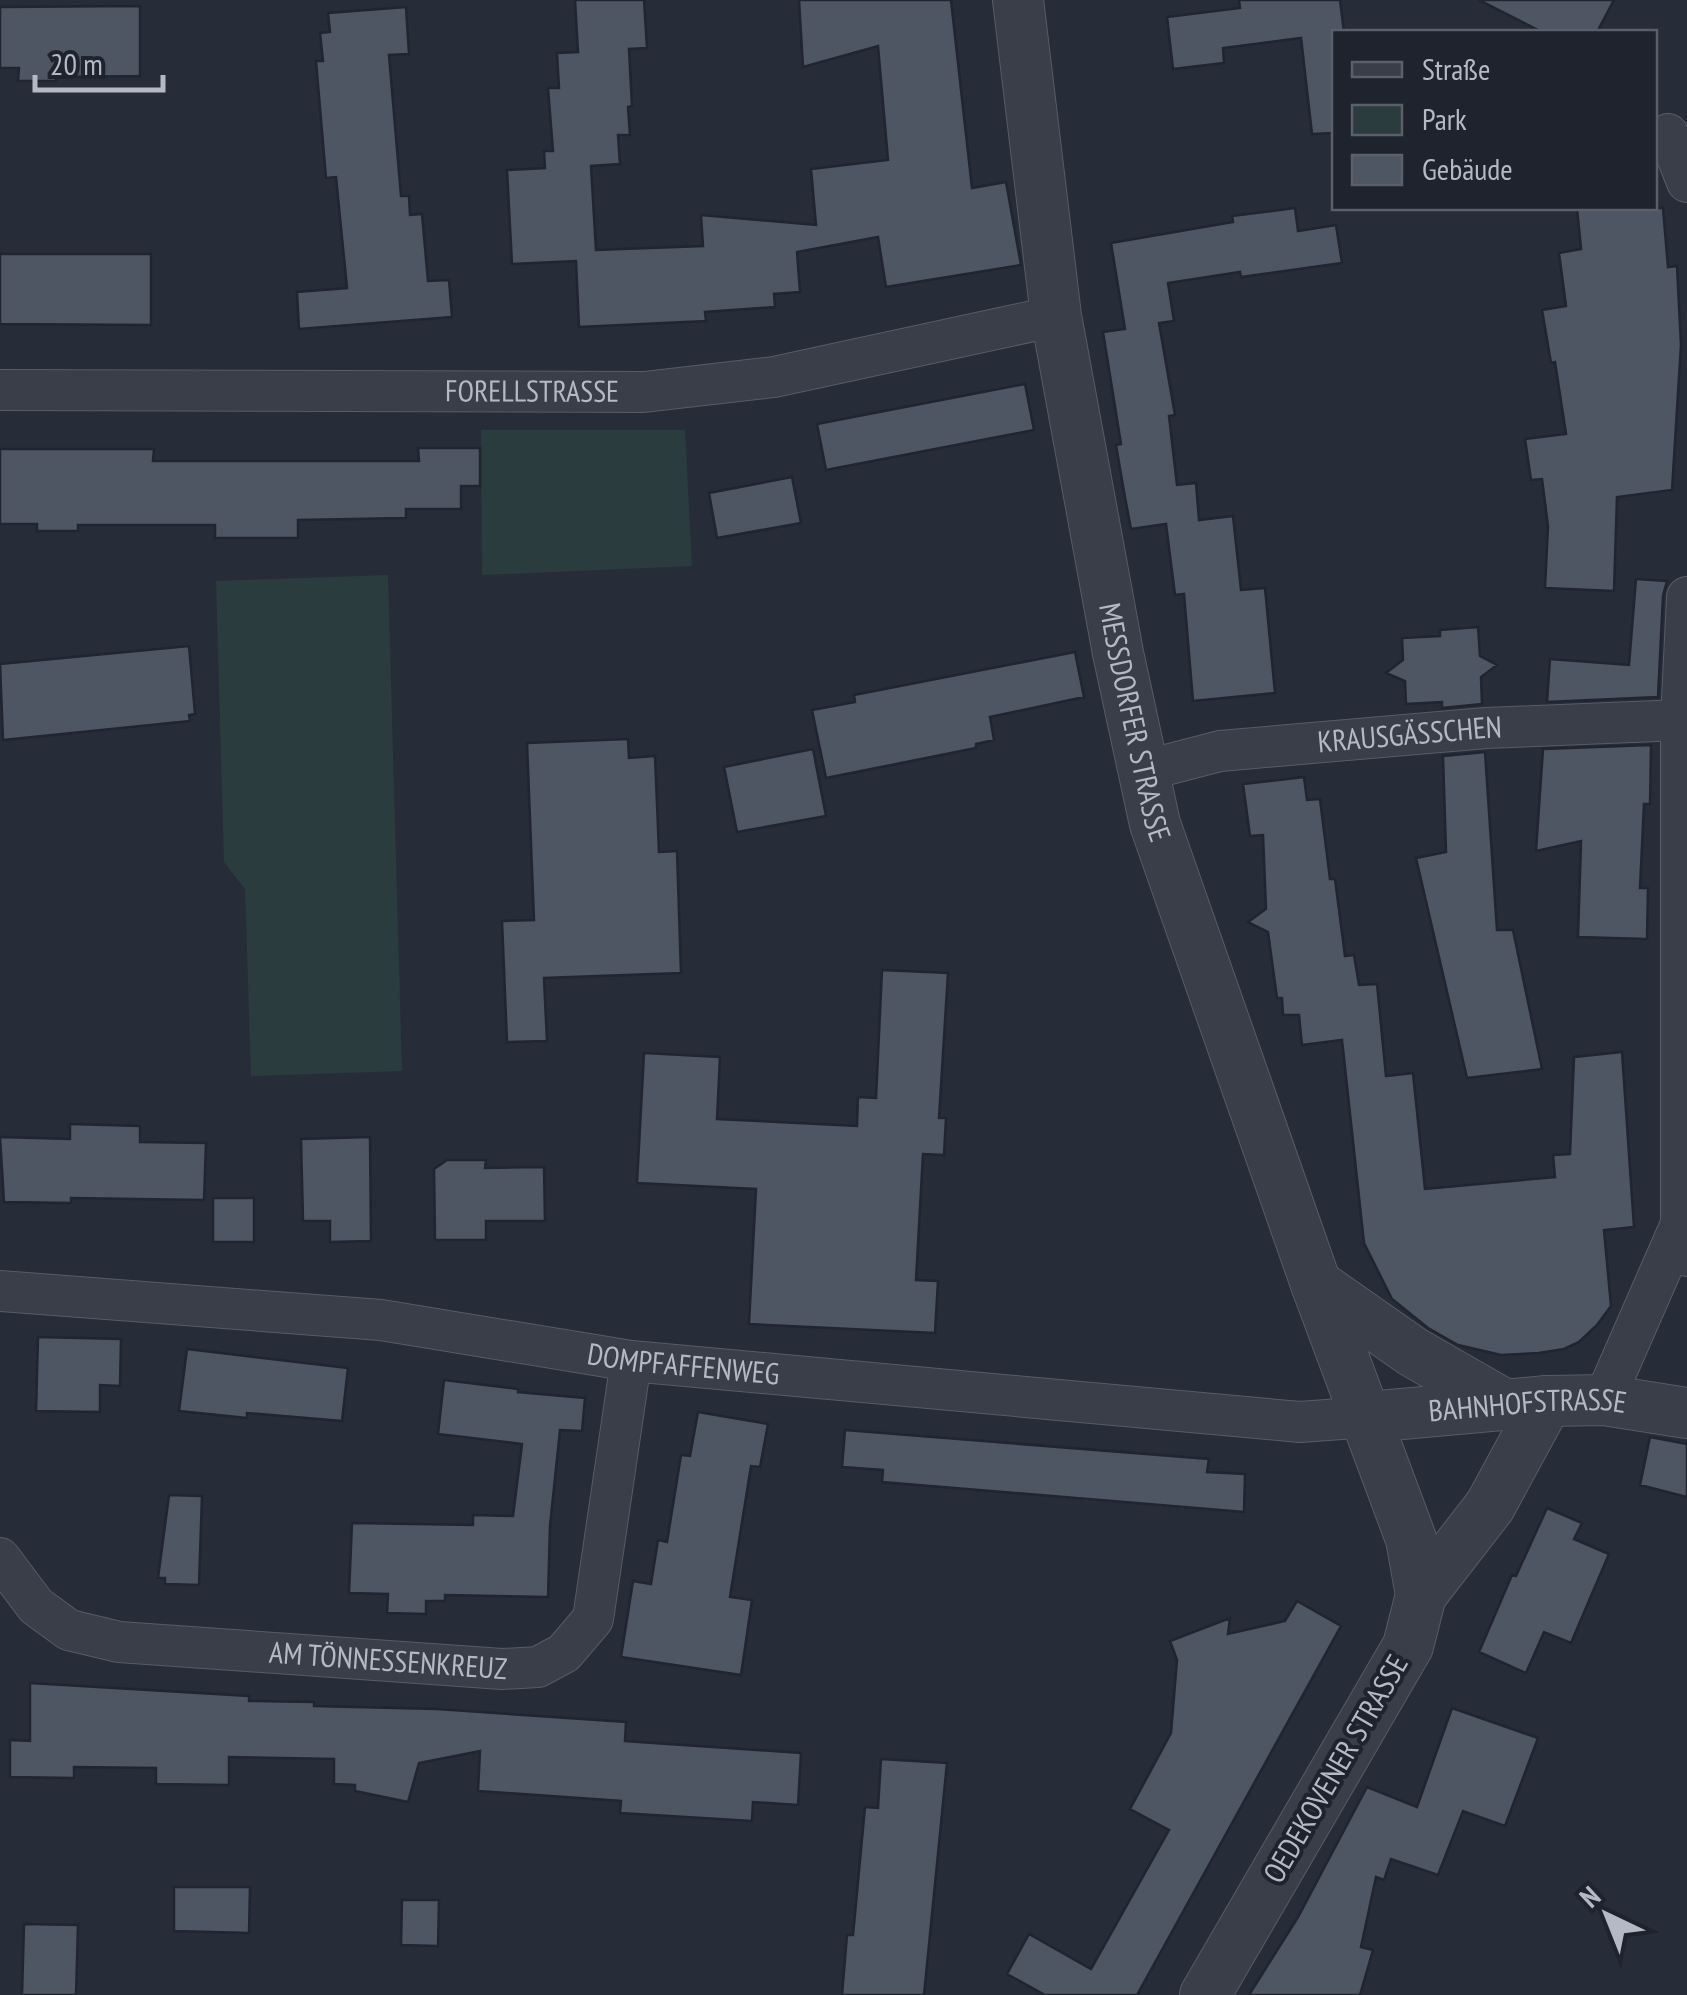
<svg xmlns="http://www.w3.org/2000/svg" width="1687" height="1995" font-family="'PT Sans Narrow',sans-serif">
<style>
.green{fill:#2b3c3e}
.building{fill:#4e5664;stroke:#202530;stroke-width:2.5}
.lines{fill:none;stroke-linecap:round;stroke-linejoin:round}
.minor-casing{stroke:#575c67;stroke-width:42}
.tertiary-casing{stroke:#575c67;stroke-width:52}
.minor{stroke:#393e49;stroke-width:40}
.tertiary{stroke:#393e49;stroke-width:50}
.labels{text-anchor:middle;stroke-width:8;stroke-linejoin:round;paint-order:stroke}
.street-label{font-size:30px;fill:#b4b9c5;stroke:#1e232e}
</style>
<rect width="100%" height="100%" fill="#262c38"/>
<!-- green -->
<path class="green" d="M481,430H685L692,566L482,575Z
M388,575L402,1071L251,1076L245,889L224,862L216,581Z"/>
<!-- building -->
<path class="building" d="M575,0H644L647,48L629,49L632,106L628,107L630,135H618L620,164L591,166L596,250L703,246L701,215L816,225L811,169L888,160L878,46L803,67L799,0H951L972,188L1006,182L1021,265L886,287L878,237L797,252L800,292L774,294L775,307L705,312L706,321L579,327L576,261L512,264L507,170L545,168L544,151H553L548,88H559L557,53L578,52Z
M1239,0H1340L1344,32H1334V133L1312,134L1301,38L1223,48L1224,63L1173,69L1167,17L1240,8Z
M1479,0H1614L1597,32H1542Z
M140,6V76L56,77V81H18L19,68H0V7Z
M406,7L409,54L389,55L401,196H409L410,215L422,214L428,281L449,280L452,317L299,329L297,292L347,288L336,177L326,178L316,61H323L320,33L330,32L328,13Z
M1295,208L1298,231L1336,225L1342,263L1241,277L1240,272L1168,283L1174,321L1159,323L1175,415L1169,416L1177,485L1196,483L1199,520L1233,516L1241,590L1265,588L1275,693L1193,701L1184,594L1175,595L1166,524L1131,529L1124,492L1116,445L1121,444L1103,332L1125,329L1111,243L1233,222L1232,216Z
M1577,208H1663L1668,267L1677,266L1681,345L1672,490L1617,497L1614,591L1545,588L1548,526L1542,479L1531,480L1525,439L1566,434L1555,362L1551,363L1542,310L1566,306L1559,253L1581,249Z
M0,254H151V325L0,324Z
M1025,384L1034,430L826,470L817,424Z
M418,448H480V486H461V509H406V518L298,520V538H215V525H78V531H37V524H0V449H154L153,461H419Z
M792,477L801,523L717,538L709,493Z
M1636,579L1667,581L1663,596L1658,697L1547,702L1550,659L1629,665Z
M1478,627L1480,656L1497,665L1481,677L1482,704L1442,708V702L1406,704L1405,681L1386,673L1403,660L1402,638L1440,636V630Z
M189,646L195,714L189,715L190,721L3,740L0,664Z
M1075,652L1084,697L990,717L994,740L976,744V748L826,778L812,710L855,702L854,695Z
M628,739L629,758L655,756L659,852L677,851L681,973L544,978L547,1041L507,1042L502,921L534,920L527,743Z
M1651,745L1650,804H1644L1640,888H1648L1647,939L1578,937L1581,841L1536,851L1543,749Z
M813,749L826,816L737,832L724,767Z
M1485,752L1497,930H1513L1542,1069L1467,1078L1416,858L1446,852L1443,756Z
M1304,777L1307,800L1320,799L1330,879H1335L1345,956L1354,955L1359,985L1377,984L1386,1076L1413,1073L1425,1189L1555,1177L1553,1155L1570,1154L1574,1057L1622,1052L1634,1227L1604,1230L1611,1306L1597,1325L1579,1342L1564,1349L1539,1353L1501,1355L1458,1345L1428,1328L1392,1299L1364,1243L1342,1040L1302,1045L1299,1015H1283L1282,998H1277L1268,932L1248,922L1266,909L1263,835L1250,836L1243,784Z
M882,970L948,973L939,1118H946L944,1155L923,1154L916,1280L938,1281L935,1333L749,1324L756,1189L637,1183L644,1053L720,1057L717,1119L857,1126L858,1097L876,1098Z
M70,1124L140,1126V1142L206,1143L204,1200L71,1198V1203L4,1202L0,1137L70,1139Z
M370,1137L371,1241L330,1242V1221H303L301,1139Z
M447,1160H486L485,1168L544,1167L545,1221H486V1240H435L434,1169Z
M213,1198H254V1242H213Z
M38,1337L121,1339L120,1386L100,1385V1412L36,1411Z
M187,1349L348,1368L342,1421L247,1413V1418L179,1411Z
M444,1380L518,1389V1392L585,1398L582,1431L560,1430L550,1526L548,1597L445,1595V1601H426V1614L387,1613L388,1594L349,1593L352,1523L473,1525V1515L513,1516L522,1444L438,1434Z
M698,1412L768,1424L760,1467L751,1466L730,1597L752,1600L741,1675L621,1657L633,1581L651,1584L658,1540L667,1542L681,1455L690,1456Z
M845,1430L1209,1459L1207,1472L1245,1474L1244,1512L882,1482L883,1470L842,1467Z
M1650,1437L1687,1444V1497L1640,1485Z
M169,1495L202,1496L199,1585L165,1584V1578H158Z
M1547,1508L1582,1523L1574,1539L1609,1554L1571,1643L1544,1632L1526,1673L1479,1652L1512,1575L1516,1576Z
M1297,1601L1341,1626L1137,1995H1045L1007,1974L1029,1934L1091,1969L1169,1830L1130,1809L1171,1733L1177,1660L1170,1641L1230,1618L1228,1634L1285,1621Z
M30,1683L249,1696V1701L314,1702V1706L437,1709L626,1722L625,1741L801,1753L798,1805L753,1802L752,1821L620,1813L621,1801L478,1791L480,1751L419,1763L408,1802L355,1791V1785L334,1784V1759L229,1757V1785L156,1784V1768L74,1767V1778L10,1777V1740L30,1741Z
M1452,1708L1538,1738L1505,1826L1463,1811L1438,1875L1391,1859L1384,1880L1376,1877L1361,1947L1373,1950L1360,1995H1249L1298,1917L1367,1787L1417,1807Z
M881,1759L947,1763L924,1995H842L847,1935H853L865,1807L878,1808Z
M174,1887H250L249,1933L174,1931Z
M402,1900H439L438,1946L401,1945Z
M24,1924L78,1925L76,1995H22Z"/>
<g class="lines">
<defs>
<g id="minor">
<path d="M1668,134L1687,182"/>
<path id="s1" d="M0,390L644,392L774,377L1056,316"/>
<path d="M1687,597L1681,720V1224L1687,1256"/>
<path id="s2" d="M1143,771L1220,751L1486,728L1681,720"/>
<path id="s3" d="M0,1291L381,1320L631,1361L1300,1422L1368,1417"/>
<path d="M1604,1400L1681,1224"/>
<path id="s4" d="M0,1558L36,1606L69,1630L119,1642L502,1669L538,1667L564,1653L593,1619L631,1361"/>
</g>
<g id="tertiary">
<path id="s5" d="M1018,0L1056,316L1118,653L1155,824L1316,1284L1411,1539L1421,1595L1408,1646L1205,1995"/>
<path d="M1316,1284L1413,1352L1502,1403"/>
<path id="s6" d="M1368,1417L1547,1401L1604,1400L1687,1413"/>
<path d="M1421,1595L1490,1506L1547,1401"/>
</g>
</defs>
<!-- minor casing -->
<use href="#minor" class="minor-casing"/>
<!-- tertiary casing -->
<use href="#tertiary" class="tertiary-casing"/>
<!-- minor -->
<use href="#minor" class="minor"/>
<!-- tertiary -->
<use href="#tertiary" class="tertiary"/>
</g>
<g class="labels">
<!-- street labels -->
<g class="street-label">
<text dy="10" stroke="none"><textPath href="#s1" startOffset="532">FORELLSTRASSE</textPath></text>
<text dy="10" stroke="none"><textPath href="#s5" startOffset="732">MESSDORFER STRASSE</textPath></text>
<text dy="10" stroke="none"><textPath href="#s2" startOffset="270">KRAUSGÄSSCHEN</textPath></text>
<text dy="10" stroke="none"><textPath href="#s3" startOffset="688">DOMPFAFFENWEG</textPath></text>
<text dy="10" stroke="none"><textPath href="#s6" startOffset="160">BAHNHOFSTRASSE</textPath></text>
<text dy="10" stroke="none"><textPath href="#s4" startOffset="422">AM TÖNNESSENKREUZ</textPath></text>
<text transform="translate(1336 1769) rotate(-60)" y="10">OEDEKOVENER STRASSE</text>
</g>
</g>
<!-- legend -->
<rect x="1332" y="30" width="325" height="180" fill="#1e232e" stroke="#5a5f6a" stroke-width="2.5"/>
<rect x="1352" y="62" width="50" height="15" fill="#393e49" stroke="#5a5f6a" stroke-width="2.5"/>
<text x="1422" y="80" font-size="30" fill="#b4b9c5">Straße</text>
<rect x="1352" y="105" width="50" height="30" fill="#2b3c3e" stroke="#5a5f6a" stroke-width="2.5"/>
<text x="1422" y="130" font-size="30" fill="#b4b9c5">Park</text>
<rect x="1352" y="155" width="50" height="30" fill="#4e5664" stroke="#5a5f6a" stroke-width="2.5"/>
<text x="1422" y="180" font-size="30" fill="#b4b9c5">Gebäude</text>
<!-- north arrow -->
<g transform="translate(1607 1915) rotate(317)" stroke="#1e232e" stroke-width="8" paint-order="stroke">
<path d="M0-8L18 38L0 25L-18 38Z" fill="#b4b9c5"/>
<text y="-15" font-size="28" font-weight="bold" text-anchor="middle" fill="#b4b9c5">N</text>
</g>
<!-- scale -->
<path d="M35 75v15h128v-15" fill="none" stroke="#b4b9c5" stroke-width="5"/>
<text x="50" y="75" font-size="30" fill="#b4b9c5" stroke="#1e232e" stroke-width="8" paint-order="stroke">20 m</text>
</svg>
